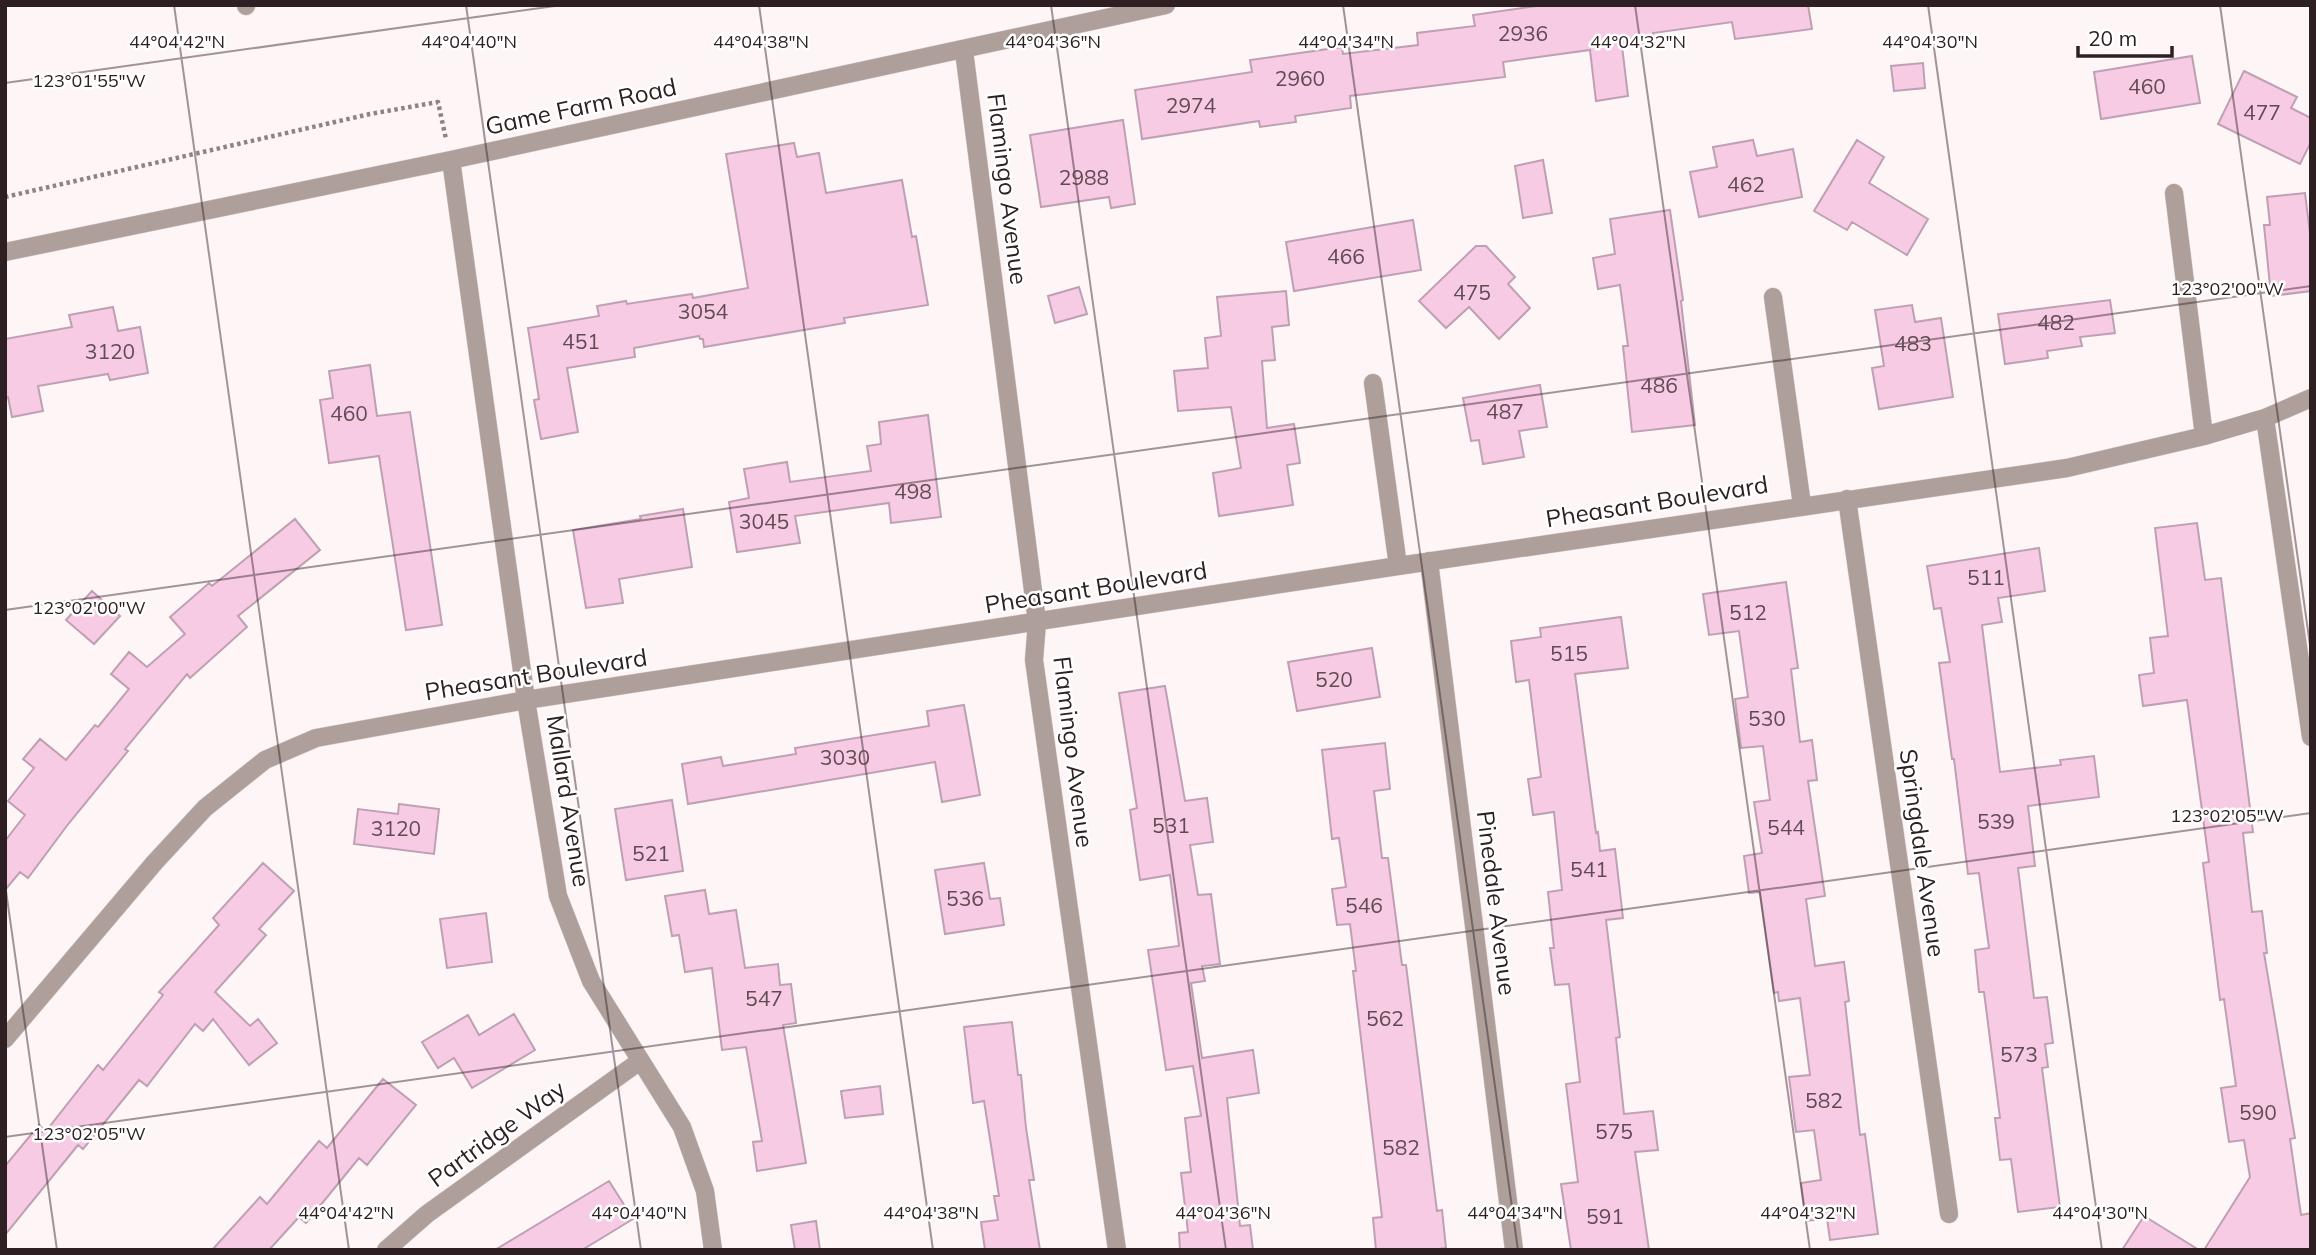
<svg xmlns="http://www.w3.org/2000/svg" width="2316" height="1255" font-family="Mulish,sans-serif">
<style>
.building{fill:#f8cbe5;stroke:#bfa0b2;stroke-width:2}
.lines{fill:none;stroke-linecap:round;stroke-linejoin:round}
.minor-casing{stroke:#d9cfd0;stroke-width:19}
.path{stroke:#8e8284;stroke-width:4.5;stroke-dasharray:3.5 3.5;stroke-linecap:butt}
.minor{stroke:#ae9f9a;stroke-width:18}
.ticks{fill:none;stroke:#2e2022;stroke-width:2;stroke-opacity:0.45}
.labels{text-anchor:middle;stroke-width:5;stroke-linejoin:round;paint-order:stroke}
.number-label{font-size:21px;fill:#604b53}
.street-label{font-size:24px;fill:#2e2022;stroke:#fff}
.ticks-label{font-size:18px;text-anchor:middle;fill:#2e2022;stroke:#fff;stroke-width:5;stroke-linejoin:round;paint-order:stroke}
</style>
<rect width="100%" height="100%" fill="#fef5f6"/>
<!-- building -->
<path class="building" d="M1544,5H1808L1812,29L1735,39L1732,22L1653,33L1654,42L1622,46L1628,96L1596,101L1590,50L1503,62L1505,77L1350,96L1351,108L1295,116L1296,122L1260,127L1259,121L1142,139L1135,90L1252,72L1250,60L1342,47L1343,54L1418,45L1417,33L1475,26L1473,15Z
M2192,56L2200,103L2101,119L2094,72Z
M1923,63L1925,88L1894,91L1891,66Z
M2244,71L2297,97L2291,108L2311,118V142L2300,164L2218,124Z
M1123,120L1135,204L1111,208L1109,197L1041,207L1030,135Z
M1753,140L1757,156L1793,149L1802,197L1699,217L1690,172L1717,167L1713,147Z
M1857,140L1884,157L1869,183L1928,219L1907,255L1852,222L1847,230L1814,211Z
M794,143L797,157L819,153L826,193L902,180L912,237L916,236L928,305L844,318L845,323L704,347L703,339H700L699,336L634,348L635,357L567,368L578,432L541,439L534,400L539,399L528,328L599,316L597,306L626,301L627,304L692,294L693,298L748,288L726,154Z
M1543,160L1552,213L1523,218L1515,166Z
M2305,193L2311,241V291L2271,296L2264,225H2270L2267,197Z
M1670,210L1683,300L1681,301L1695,425L1632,432L1623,346H1628L1620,285L1598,289L1593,258L1615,254L1610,219Z
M1413,220L1421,270L1294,291L1286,242Z
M1476,246H1486L1515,277L1508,284L1530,308L1499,339L1469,307L1446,328L1419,301Z
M1079,287L1087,314L1055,323L1048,296Z
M1286,291L1289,325L1272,327L1275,360L1262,361L1267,428L1294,424L1300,463L1287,465L1293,505L1219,516L1213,473L1241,468L1231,407L1178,411L1174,371L1208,368L1205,338L1221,336L1217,297Z
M2110,300L2115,333L2080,337L2082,346L2047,351L2048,358L2005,364L1998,314Z
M1912,305L1915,322L1941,318L1953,397L1879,409L1872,368L1884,366L1875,310Z
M113,307L118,331L140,327L148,373L110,380L108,374L38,386L43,411L12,417L8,397H5V339L72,327L69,315Z
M370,365L377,416L410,412L442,625L406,630L379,456L329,463L320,400L333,398L329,371Z
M1540,385L1547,427L1519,431L1524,457L1483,464L1479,440L1471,441L1463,398Z
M928,415L941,517L891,523L889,503L795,516L800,543L737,552L729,502L749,498L744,469L787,462L790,482L871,471L867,446L881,444L879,422Z
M683,509L692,567L619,579L623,603L586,608L573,530L641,519L640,516Z
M295,519L320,550L238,616L247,627L190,678L187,674L125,749L128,751L69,823L28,878L20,872L5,890V841L25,815L8,801L34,768L23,759L40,739L66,760L95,725L98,727L129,689L111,674L129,652L147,667L185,634L170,617L209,583L212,586Z
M2197,523L2205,580L2221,578L2253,832L2243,833L2252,912L2262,911L2267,953H2264L2295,1138L2290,1139L2301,1215L2311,1213V1250H2204L2250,1177L2244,1140L2229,1142L2221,1088L2236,1086L2224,999L2220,1000L2209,911L2203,863L2209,862L2187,700L2143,706L2139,675L2154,673L2150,638L2168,636L2155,528Z
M2039,548L2045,591L1998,598L2002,622L1982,625L2000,772L2061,765L2060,760L2094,756L2099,797L2028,806L2035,866L2018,868L2034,998L2047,997L2053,1043L2045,1044L2048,1067L2042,1068L2060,1207L2018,1212L2011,1159L2000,1160L1995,1118H2000L1984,992H1979L1975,950L1989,948L1979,873L1968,874L1954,759H1952L1939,663L1950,662L1941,608L1934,609L1927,566Z
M1786,582L1798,668L1791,669L1800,742L1812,740L1817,780L1808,781L1825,896L1806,899L1815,966L1844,962L1849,1001L1845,1002L1860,1135L1865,1134L1878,1234L1830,1240L1827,1218L1806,1221L1801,1183L1821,1180L1814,1130L1796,1132L1789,1077L1810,1075L1800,998L1779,1001L1778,992L1774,993L1760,892L1749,893L1744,856L1762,853L1754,802L1770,800L1763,746L1741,748L1735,699L1748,697L1739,631L1709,635L1703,594Z
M92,591L120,616L94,644L66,620Z
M1621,617L1628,668L1575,674L1596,833L1598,832L1600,851L1615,849L1623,918L1606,920L1620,1037L1616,1038L1624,1114L1653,1111L1658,1150L1635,1152L1649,1250H1571L1561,1184L1578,1182L1566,1084L1580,1082L1569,984L1555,985L1550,948H1554L1548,892L1562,890L1554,812L1533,815L1528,779L1541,777L1529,680L1516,682L1511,641L1541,637L1540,628Z
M1372,648L1380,697L1297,711L1288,662Z
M1165,686L1185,801L1207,798L1213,842L1190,845L1198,895L1211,894L1220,964L1202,966L1205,981L1191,983L1202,1058L1253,1050L1259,1093L1227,1098L1240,1226L1250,1225L1253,1250H1180L1179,1233L1188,1232L1181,1173L1191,1172L1185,1118L1201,1116L1193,1066L1166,1070L1148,950L1179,946L1170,875L1140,880L1130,810L1137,808L1119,693Z
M964,705L980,795L942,802L935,762L688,804L682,764L721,757L723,766L796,754L795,748L929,726L927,711Z
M1385,743L1390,789L1374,791L1382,858H1388L1402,965H1406L1437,1211L1442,1210L1446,1248L1431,1250H1376L1373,1218L1382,1217L1353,971H1356L1350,924L1337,925L1332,889L1346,887L1339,838L1332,839L1322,750Z
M672,800L683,871L626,880L615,809Z
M399,804L439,809L434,854L354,844L358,809L398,814Z
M263,863L294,891L259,929L266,935L215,992L250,1026L258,1019L277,1043L249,1065L213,1019L203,1031L195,1024L147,1086L139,1080L83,1149L78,1145L5,1235V1166L39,1125L46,1131L98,1065L103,1070L163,995L159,992L219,925L213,918Z
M984,863L990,899L1000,898L1004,925L945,934L935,870Z
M705,890L709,914L736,910L745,968L778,964L780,985L791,984L796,1023L783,1025L806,1163L757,1171L753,1142L762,1141L746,1047L722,1050L712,968L685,972L679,935L672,936L665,896Z
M486,913L492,962L447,968L440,919Z
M514,1014L535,1050L472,1088L454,1058L438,1068L422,1042L468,1015L479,1035Z
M1012,1022L1018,1075H1021L1026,1128L1034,1180H1029L1040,1250H985L981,1222L998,1220L994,1196H999L984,1101L973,1103L964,1027Z
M383,1079L416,1105L367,1165L359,1158L306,1223L299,1217L269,1250H212L260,1197L267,1204L319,1141L327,1148Z
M880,1086L883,1114L845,1118L841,1091Z
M609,1181L633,1219L582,1250H495Z
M2144,1216L2199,1250H2122Z
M816,1221L820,1250H795L791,1225Z"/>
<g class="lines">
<defs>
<path id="minor" d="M246,5V6
M964,51L1037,622L1034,660L1117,1250
M451,160L526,700L558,896L591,981L682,1127L705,1191L713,1250
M2174,193L2204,436
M5,252L451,160L1166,5
M1773,297L1802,505
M1373,383L1398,566
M2265,418L2311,737
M1847,499L1949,1214
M1429,561L1514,1250
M5,1039L155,862L205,808L265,760L316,738L526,700L1398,566L2067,468L2204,436L2265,418L2311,398
M386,1250L427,1214L640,1061"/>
</defs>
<!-- minor casing -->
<use href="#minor" class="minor-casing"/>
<!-- path -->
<path class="path" d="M5,197L370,114L438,102L446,139"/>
<!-- minor -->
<use href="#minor" class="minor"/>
</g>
<!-- ticks -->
<path class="ticks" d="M174,5L349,1250M466,5L641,1250M759,5L933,1250M1051,5L1226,1250M1343,5L1518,1250M1635,5L1810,1250M1928,5L2102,1250M2220,5L2311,652M5,83L562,5M5,610L2311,286M5,884L57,1250M5,1137L2311,813"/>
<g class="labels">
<!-- number labels -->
<g class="number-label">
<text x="1523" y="41">2936</text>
<text x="1300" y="86">2960</text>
<text x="2147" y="94">460</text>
<text x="1191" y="113">2974</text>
<text x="2262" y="120">477</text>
<text x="1084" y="185">2988</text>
<text x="1746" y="192">462</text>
<text x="1346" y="264">466</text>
<text x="1472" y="300">475</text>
<text x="703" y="319">3054</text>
<text x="2056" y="330">482</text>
<text x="581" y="349">451</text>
<text x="1913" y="351">483</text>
<text x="110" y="359">3120</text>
<text x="1659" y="393">486</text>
<text x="1505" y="419">487</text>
<text x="349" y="421">460</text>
<text x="913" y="499">498</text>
<text x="764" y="529">3045</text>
<text x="1986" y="585">511</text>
<text x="1748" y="620">512</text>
<text x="1569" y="661">515</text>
<text x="1334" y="687">520</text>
<text x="1767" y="726">530</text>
<text x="845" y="765">3030</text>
<text x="1996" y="829">539</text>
<text x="1171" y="833">531</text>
<text x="1786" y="835">544</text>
<text x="396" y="836">3120</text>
<text x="651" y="861">521</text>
<text x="1589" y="877">541</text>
<text x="965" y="906">536</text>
<text x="1364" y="913">546</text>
<text x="764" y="1006">547</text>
<text x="1385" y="1026">562</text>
<text x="2019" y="1062">573</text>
<text x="1824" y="1108">582</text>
<text x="2258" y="1120">590</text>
<text x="1614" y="1139">575</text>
<text x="1401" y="1155">582</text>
<text x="1605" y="1224">591</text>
</g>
<!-- street labels -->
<g class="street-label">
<text transform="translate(581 107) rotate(-12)" y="8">Game Farm Road</text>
<text transform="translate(1007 189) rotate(83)" y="8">Flamingo Avenue</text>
<text transform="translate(1657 502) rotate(-9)" y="8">Pheasant Boulevard</text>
<text transform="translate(1096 588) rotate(-9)" y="8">Pheasant Boulevard</text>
<text transform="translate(536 675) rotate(-9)" y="8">Pheasant Boulevard</text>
<text transform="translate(1073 752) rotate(83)" y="8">Flamingo Avenue</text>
<text transform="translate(568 801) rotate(81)" y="8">Mallard Avenue</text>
<text transform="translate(1922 853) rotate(82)" y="8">Springdale Avenue</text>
<text transform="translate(1496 903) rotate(83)" y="8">Pinedale Avenue</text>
<text transform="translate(497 1134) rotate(-36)" y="8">Partridge Way</text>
</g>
</g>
<g class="ticks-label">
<text x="177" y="48">44°04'42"N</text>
<text x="469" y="48">44°04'40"N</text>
<text x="761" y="48">44°04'38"N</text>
<text x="1053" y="48">44°04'36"N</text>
<text x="1346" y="48">44°04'34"N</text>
<text x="1638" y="48">44°04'32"N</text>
<text x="1930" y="48">44°04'30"N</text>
<text x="89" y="87">123°01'55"W</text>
<text x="2227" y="295">123°02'00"W</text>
<text x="89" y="614">123°02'00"W</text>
<text x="2227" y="822">123°02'05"W</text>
<text x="89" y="1140">123°02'05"W</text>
<text x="346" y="1219">44°04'42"N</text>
<text x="639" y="1219">44°04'40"N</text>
<text x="931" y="1219">44°04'38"N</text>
<text x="1223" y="1219">44°04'36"N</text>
<text x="1515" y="1219">44°04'34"N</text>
<text x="1808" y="1219">44°04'32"N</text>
<text x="2100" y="1219">44°04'30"N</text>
</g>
<!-- border -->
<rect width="2316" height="1255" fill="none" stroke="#2e2022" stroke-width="14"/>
<!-- scale -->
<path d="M2078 46v10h94v-10" fill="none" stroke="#2e2022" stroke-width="3.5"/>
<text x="2088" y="46" font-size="21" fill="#2e2022" stroke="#ffffff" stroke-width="5" paint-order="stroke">20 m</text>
</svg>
